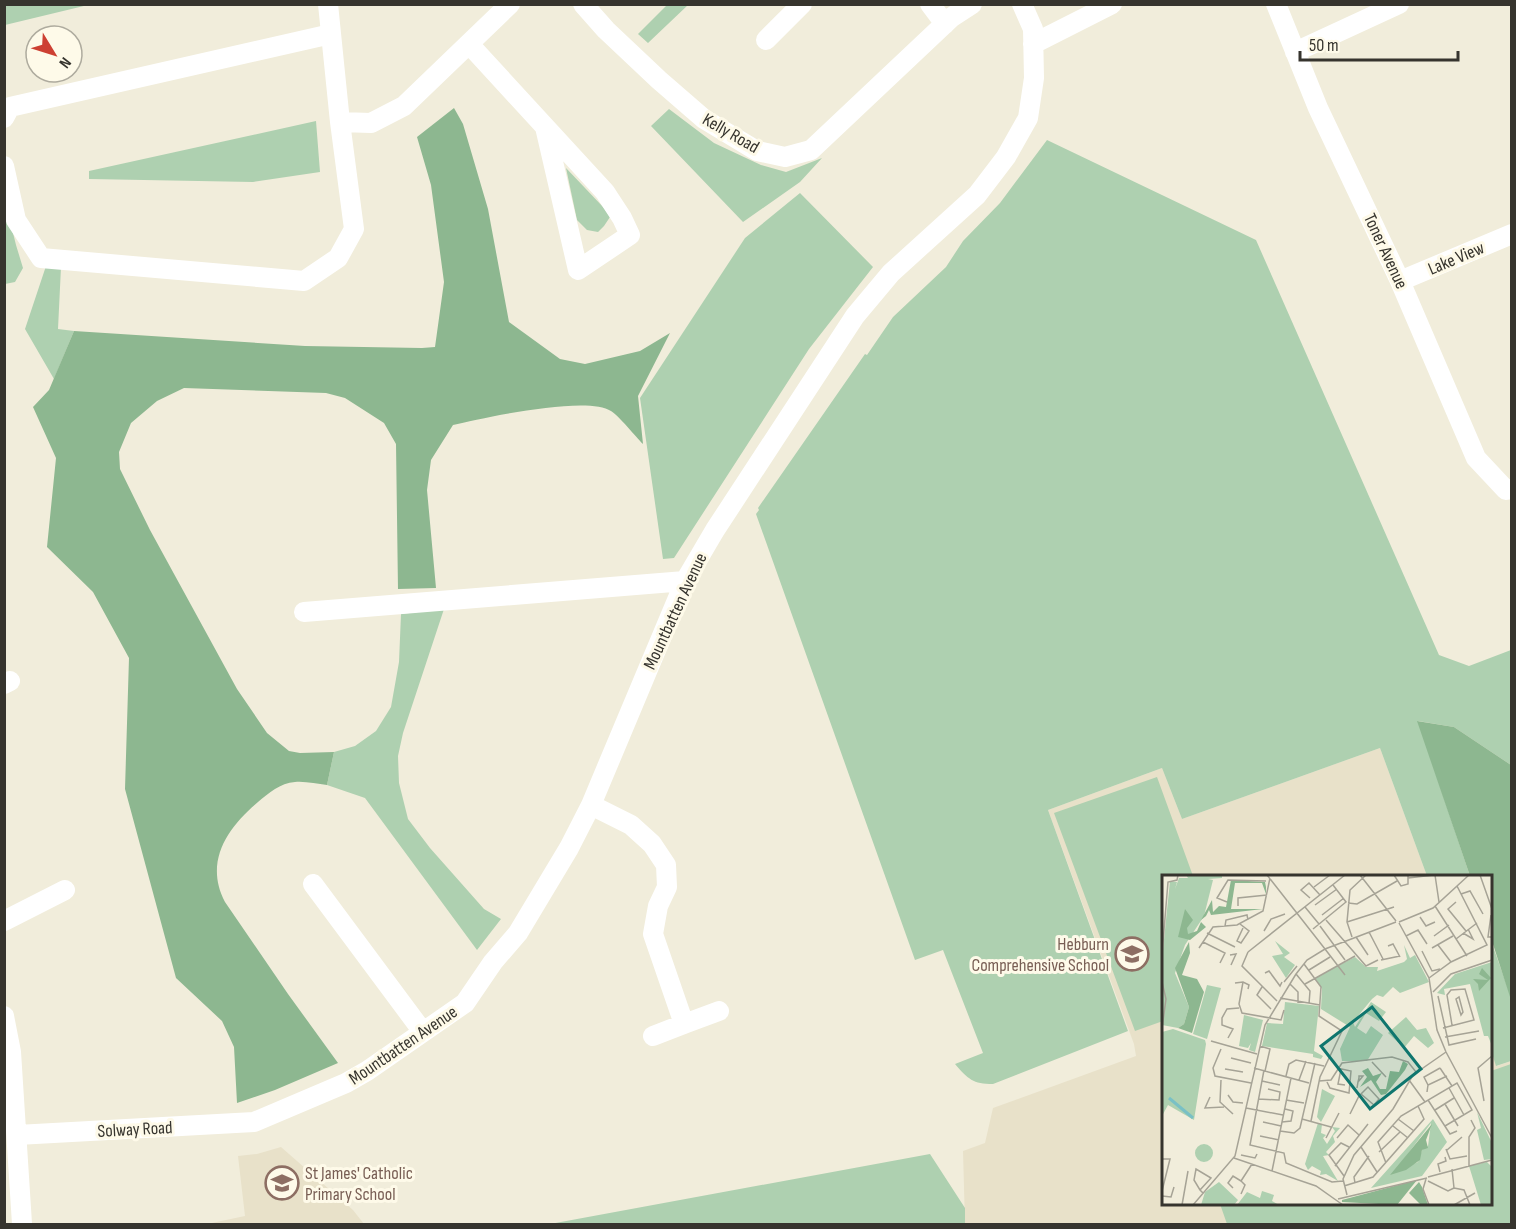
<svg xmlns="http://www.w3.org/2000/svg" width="1516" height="1229" font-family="'Sofia Sans Condensed',sans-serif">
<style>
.built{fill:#e8e1c9}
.green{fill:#aed0b0}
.forest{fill:#8db790}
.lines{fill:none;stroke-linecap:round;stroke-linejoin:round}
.minor{stroke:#fff;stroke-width:20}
.labels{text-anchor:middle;stroke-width:6;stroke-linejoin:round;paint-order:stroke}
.street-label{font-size:18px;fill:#36342e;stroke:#fefae9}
.education-label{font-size:18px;fill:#785e54;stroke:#fefae9;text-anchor:end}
.inset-river{fill:none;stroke:#79c0c5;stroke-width:3}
.inset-road{fill:none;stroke:#a6a396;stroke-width:1.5}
.view{fill:#0f766e;fill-opacity:0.15;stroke:#0f766e;stroke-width:3}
.inset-edge{fill:none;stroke:#36342e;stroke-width:3}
</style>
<rect width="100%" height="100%" fill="#f1eddb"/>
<!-- built -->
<path class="built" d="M1380,748L1427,876H1164V1204H1490L1491,1050L1497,1066L1511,1061V1224H965L963,1151L985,1143L993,1108L1136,1056L1134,1044L1048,810L1162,768L1182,819Z
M281,1147L353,1210L364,1224H207L245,1216L238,1156L257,1154Z"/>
<!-- green -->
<path class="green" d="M5,4H88V5L5,25Z
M667,5H688L648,43L638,34Z
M669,109L714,143L761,165L786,172L822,158L800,182L743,222L651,126Z
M316,121L320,172L253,182L89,179V171Z
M1047,140L1256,240L1439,655L1469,666L1511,650V765L1454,727L1418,721L1470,876H1427L1380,748L1182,819L1162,768L1048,810L1128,1031L993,1084C973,1084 968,1079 955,1064L983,1053L943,950L915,960L756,514L759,510L758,508L865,354L867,355L893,317L946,267L963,241L1000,203Z
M566,168L604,208L610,217L604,226L598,232L587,230L577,220Z
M800,193L873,267L809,349L674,558L663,559L640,398L745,238Z
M4,197L16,245L23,268L15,282L5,284Z
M46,266L61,267L58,329L74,331L54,379L25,329Z
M444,609L403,733L398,756L399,783L408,819L430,848L484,909L501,919L477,950L365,798L327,785L334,752L355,746L376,731L391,707L399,662L401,614Z
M1157,777L1193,876H1164L1163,1021L1135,1031L1054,813Z
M1490,938L1512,1000L1511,1061L1496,1066L1491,1050Z
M1511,1064V1224H1227L1220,1204H1490L1491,1071Z
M930,1154L965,1208V1224H550Z"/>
<!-- forest -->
<path class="forest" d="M454,108L463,124L488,209L509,322L560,359L585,364L640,351L670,333L638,396L643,444C635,436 620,417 611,411C587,395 483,418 453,425L431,460L427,490L436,588L398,589L396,444L384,423L345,398L326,393L184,388L157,401L131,423L119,452L120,469L150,530L237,689L267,733L289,751L300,753L334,752L327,785C317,784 305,781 295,782C280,783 269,793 258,802C227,828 204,862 225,902L288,994L338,1063L275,1090L237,1103L234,1047L222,1021L176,978L125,789L129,658L93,592L47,547L56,458L33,407L49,390L74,331L305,346L422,348L435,347L444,282L431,185L417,137Z
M1417,721L1454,727L1511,765V1000L1491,938L1490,876H1470Z"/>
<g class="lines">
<!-- minor -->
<path class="minor" d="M583,4L606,30L659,80L704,119L757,151L785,157L811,150L952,17L972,4
M930,4L945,24
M1276,4L1318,108L1400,281L1476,458L1506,490L1512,489
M766,40L802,4
M469,44L605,192L622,218L630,235L578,270L545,127
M1033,44L1112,4
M1295,52L1399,4
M4,118L10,107L331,34
M340,122L371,123L404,106L510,4
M4,166L16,220L41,258L304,281L338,258L354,229L340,122L328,4
M1400,281L1512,234
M304,612L685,581
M4,684L10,681
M591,805L631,825L652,844L666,865L667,887L658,906L653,934L684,1024L719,1011
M313,884L423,1032
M4,921L65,890
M4,1016L11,1052L22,1224
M653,1036L684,1024
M17,1135L254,1122L346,1083L367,1071L465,1003L493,962L518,933L569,848L591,805L685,581L715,530L855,316L891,273L977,195L1006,157L1028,118L1034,78L1033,29L1022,4"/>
</g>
<!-- icons -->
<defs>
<symbol id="school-ring" viewBox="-11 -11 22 22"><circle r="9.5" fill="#fefae9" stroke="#8d6e63" stroke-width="1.5"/><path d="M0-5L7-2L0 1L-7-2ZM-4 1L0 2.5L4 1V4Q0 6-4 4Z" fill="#8d6e63"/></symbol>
</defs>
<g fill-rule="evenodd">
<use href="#school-ring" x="1113" y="935" width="38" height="38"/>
<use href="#school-ring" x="263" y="1164" width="38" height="38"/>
</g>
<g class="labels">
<!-- street labels -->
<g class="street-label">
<text transform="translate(731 133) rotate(30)" y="6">Kelly Road</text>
<text transform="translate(1386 251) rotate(65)" y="6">Toner Avenue</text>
<text transform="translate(1456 258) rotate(-23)" y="6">Lake View</text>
<text transform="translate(675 611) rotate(-65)" y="6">Mountbatten Avenue</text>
<text transform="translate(403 1045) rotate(-34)" y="6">Mountbatten Avenue</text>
<text transform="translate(135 1129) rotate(-3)" y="6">Solway Road</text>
</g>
<!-- education labels -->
<g class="education-label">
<text x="1109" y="950">Hebburn<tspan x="1109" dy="21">Comprehensive School</tspan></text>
<text x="305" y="1179" text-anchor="start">St James' Catholic<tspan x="305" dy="21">Primary School</tspan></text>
</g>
</g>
<!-- overview -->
<g transform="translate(1162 875)">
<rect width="330" height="330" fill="#f1eddb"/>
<path d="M24,0H60V3L46,4L51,5L42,41L23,70L13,98L27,132L22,149L16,153L0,150V84L8,6L15,7L13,14L17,3H26ZM113,66L128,78L122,82L133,90L124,103L110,81L121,79ZM242,70L248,83L253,80L267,107L238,118L231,112L221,122L215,120L210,124L191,147L193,152L209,127L224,137L217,146L204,138L195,153L204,159L209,151L221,160L205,186H180L178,174L188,152L159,134L160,114L153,103L193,82L204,92H216L215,96L242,87L245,84ZM330,87V171L326,161H322L308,109L282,114L283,120L275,118L293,99ZM45,110L59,113L45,164L31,159ZM123,127L157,131L152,176L161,181L159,184L151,182V179L100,171L105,148L121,149ZM82,140L101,145L93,177L87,175L89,168L86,173L77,171ZM244,142L255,155L264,153L272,168L266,173L252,161L242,173L226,158ZM11,154L43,165L44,169L32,245L6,230L0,241V157ZM160,214L173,221L159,247L155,242ZM315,237L330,268V284L322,285L315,255L319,253ZM271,244L285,267L260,301L209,313ZM269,248L266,271L260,275L256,287L243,293L239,288ZM156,248L160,249L159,258L164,260L161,263L165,269L173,256L170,252L178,253L171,261L173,267L164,277L167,280L161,281L176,306L164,299L158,300L159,296L150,291L146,295L143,289ZM33 278a9 9 0 1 1 18 0a9 9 0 1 1-18 0ZM325,287L330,292V330H319L307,291ZM57,307L76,325L72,330H39L43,317ZM100,316L112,320L110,326L117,330H75L85,317L98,323Z" fill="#aed0b0" fill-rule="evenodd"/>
<path d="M69,5L103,7L104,12V19L100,8H73L69,34H101L49,40L47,35L44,41L39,45L50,25L51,37L57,31L64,32ZM23,34L31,45L25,53L26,59L35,56L39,47L44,52L28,65L16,62ZM27,67L28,78L20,100L35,104L42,117L30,158L16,153L22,149L27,132L13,93ZM320,93L329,103L317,116L316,109L311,104L326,105L317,99ZM241,186L246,189L243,195L224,219L219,220L209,205L198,212L205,202L200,196L206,193L211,201L220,198L214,207L218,214H224L228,196L237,197ZM270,249L264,265L266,273L260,275L258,285L244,295L228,300ZM255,305L235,330L180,327V325ZM257,307L260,312L266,330H259L247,318Z" fill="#8db790"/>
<path class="inset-river" d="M7,223L31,243"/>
<path class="inset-road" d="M105,0L163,74M198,0L234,46M232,0L239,11L246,9V0M273,0L277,27M318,0L330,34M246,3L272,0M152,12L168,0M299,19L308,16L321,39M148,23L139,15L147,8L158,20M65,27L55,23L66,5L104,6M294,27L286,34L304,56M186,28L195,29L235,6M153,30L175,14M76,31V23L105,20M273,31L305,81M143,32L157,49M160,40L182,23M329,40L326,62H330M258,42L264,51L273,47M164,45L204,91L216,85M185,47L232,32M237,47L271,33L307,0M237,48L267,103L275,155L284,177L330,263M78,49L87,56L79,68L75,66L81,53M63,51L64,45L85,40L86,45M158,51L183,85M151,54L184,27L171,10M102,56L109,44L123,39M207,57L221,84M45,58L73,72M301,58L311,64L306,54M244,61L256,55L265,69M272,61L287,50M190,62L185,47L188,15L204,0M194,62L206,80M294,64L315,48M41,67L63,78L58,88M276,70L289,87M226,71L231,69L238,82M37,73L51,52L75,50L101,36L108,3M270,73L291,61M163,74L183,100M260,76L270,96L278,94M86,77L183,0M86,77L80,91L115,126M0,79L6,7L15,5L16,0M68,80L74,79L69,90M219,85L238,81M142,89L159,112L157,141L180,156L158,202L149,246M147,95L168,82M103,98L107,96L118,111L120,107M134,99L148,116L147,129M267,103L289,87L325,70L295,11M0,107L4,124L0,153M81,107L77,129L80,138L119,145L122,135M122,107L135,91M73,108L81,107L87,110L86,114M128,109L136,117V128M143,109L193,81M100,112L95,120L109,134M271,117L289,99L330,85M276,121L287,170L314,164M297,122L301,137L299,140L294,124ZM118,123L158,130M281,153L312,145L303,114L289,115L285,120L290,150M283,162L317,156M66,163L71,154L60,150V143L65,134L77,133M49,166L95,179M98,171L108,174L103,196M59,174L51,193L53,201L89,208M69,183L89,188M210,187L224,202M92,193L147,208M278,193L290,211M63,194L81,197M179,194L176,209L183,210M102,195L88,270L122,278L124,288L170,307L181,306M124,201L127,189L134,185L162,191M59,205L58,227L71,239M137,205L144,186M247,205L263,227M100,206L118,210M157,206L169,205L180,188L230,182L246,187L254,197M165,207L168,213L187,218L189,196L175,193M266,210L262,202L278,193M195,213L196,207L197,203V201H201L196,207M287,213L302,240M265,217L266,210L285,201M66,220L71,227L81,228M48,222L43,233L62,232M96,224L117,225L118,217L106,214M124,225L142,228M266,225L288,259L295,256M322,226L316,193L330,181M283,229L296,251M84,233L121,240M273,235L292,223M188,239L197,221L206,212L217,224L212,230L199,219M140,244L169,252M236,244L252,256M101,247L119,251M120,247L129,246L131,236L123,234M231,251L246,263M118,256L132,258L138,253L153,188M98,261L117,265M164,263L177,238M175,263L186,250L197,260M199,272L215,297M284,274L288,284L305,281M285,275L300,262M217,277L238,257M79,280L93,283L95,279M72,283L154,311L181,330M0,284H8L0,316M224,288L216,267L239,241L295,208L310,235L283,251M173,291L206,249M307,291V262L313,253L309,245M290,294L292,313M110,296L129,203M278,297L276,289L284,286L283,282M182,301L167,280L179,268L187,272M266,302L330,285M264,304L261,314L267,330M266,306L286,316L292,313M193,308L192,302L207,281M182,311L211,302L262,244L256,231M71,313L66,308L71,301L79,306M292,313L302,315L308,330M38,315L49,303L34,294L32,305L38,315L41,318M79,319L83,310L79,306L90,289M185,320L181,304L192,280L231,234L251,200L284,177M0,321L9,322L12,312M176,324L265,303M20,330L26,296M31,330L73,281L103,150L134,99L145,85L163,74L234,47M292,330L313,318"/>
<path class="view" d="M210,132L259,194L208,234L159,171Z"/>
<rect width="330" height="330" class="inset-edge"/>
</g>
<!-- border -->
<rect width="1516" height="1229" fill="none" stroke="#36342e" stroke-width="12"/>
<!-- north arrow -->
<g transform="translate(54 54) rotate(128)"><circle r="28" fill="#fefae9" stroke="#aeab9e" stroke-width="1.5"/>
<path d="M0-4.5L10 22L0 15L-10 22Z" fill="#cd4032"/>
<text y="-9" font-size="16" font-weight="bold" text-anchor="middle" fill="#36342e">N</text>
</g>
<!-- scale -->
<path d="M1300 51v9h158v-9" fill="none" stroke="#36342e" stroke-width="3"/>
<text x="1309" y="51" font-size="18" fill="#36342e" stroke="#fefae9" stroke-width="4.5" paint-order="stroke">50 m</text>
</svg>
